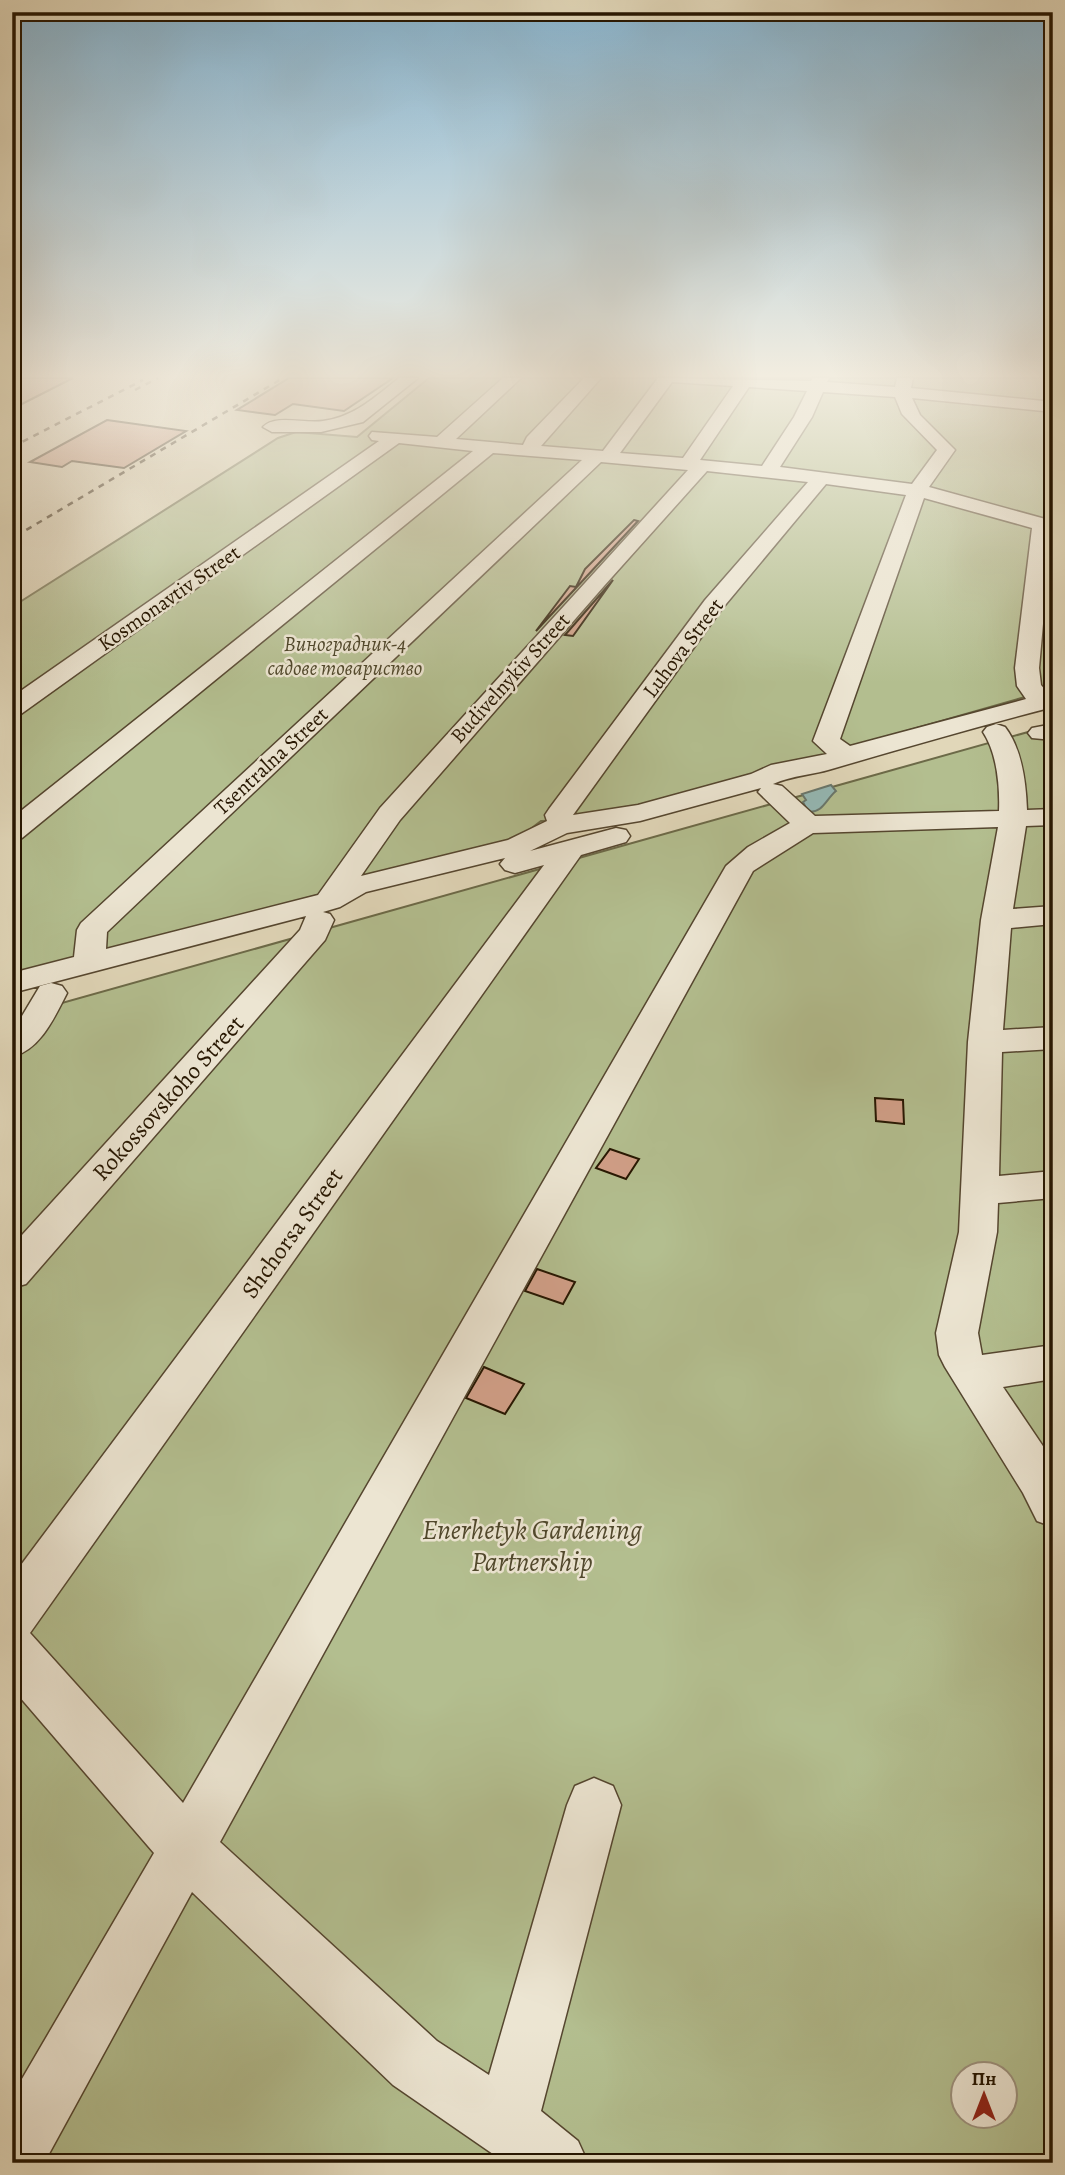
<svg xmlns="http://www.w3.org/2000/svg" width="1065" height="2175" font-family="Alegreya,serif">
<style>
.green{fill:#b3be8f;stroke:#6c6a48;stroke-width:2;fill-rule:evenodd}
.water{fill:#95b8b4;stroke:#69776c;stroke-width:2}
.building{fill:#d2a089;stroke:#261601;stroke-width:2}
.lines{fill:none;stroke-linecap:round;stroke-linejoin:round}
.minor-casing{stroke:#55462f;stroke-width:3}
.minor{fill:#ece5d2;fill-rule:evenodd}
.rail-far1{stroke:#261601;stroke-width:2.5;stroke-dasharray:6 6;stroke-linecap:butt}
.rail{stroke:#261601;stroke-width:3.5;stroke-dasharray:8 8;stroke-linecap:butt}
.labels{text-anchor:middle;stroke-width:5;stroke-linejoin:round;paint-order:stroke}
.far-street-label{font-size:21px;fill:#261601;stroke:#ece5d2}
.far-park-label{font-size:21px;font-style:italic;fill:#50482c;stroke:#ece5d2}
.street-label{font-size:24px;fill:#261601;stroke:#ece5d2}
.near-park-label{font-size:28px;font-style:italic;fill:#50482c;stroke:#ece5d2}
</style>
<rect width="100%" height="100%" fill="#e1d7b9"/>
<filter id="stains"><feTurbulence type="fractalNoise" baseFrequency=".00286" numOctaves="4"/><feColorMatrix values="0 0 0 0 .2 0 0 0 0 .09 0 0 0 0 .02 0 0 0 .5 -.17"/></filter>
<radialGradient id="worn" r=".72"><stop offset=".6" stop-color="#630" stop-opacity="0"/><stop offset="1" stop-color="#630" stop-opacity=".3"/></radialGradient>
<!-- green -->
<path class="green" d="M429,378H1053V689L689,793L574,820L541,821L512,843L12,977V607L278,438L296,432L357,437Z
M1053,725V2163H12V1017ZM964,2074H1006V2116H964Z"/>
<!-- water -->
<path class="water" d="M831,785L836,791C826,799 823,813 808,812L803,802L806,800L802,794Z"/>
<!-- building -->
<path class="building" d="M12,378H73L12,409Z
M289,378H393L344,411L293,404L275,415L237,410Z
M107,420L186,431L124,468L72,461L62,467L30,462Z
M634,520L638,521L536,631L570,586L576,587L585,569Z
M613,580L573,636L565,635L606,588Z
M875,1098L903,1100L904,1124L876,1121Z
M610,1149L639,1159L626,1179L596,1168Z
M537,1269L575,1282L563,1304L525,1291Z
M484,1367L524,1384L505,1414L466,1398Z"/>
<g class="lines">
<defs>
<path id="minor" d="M399,378H418L363,422L321,432H272L263,427C275,414 306,424 323,421C354,417 375,397 399,378Z
M503,378H521L456,439L523,445L527,437L584,378H601L541,446L603,451L658,378L811,381L813,378H829L827,382L895,387L897,378H913L911,388L1053,402V412L912,398L920,415L955,450L929,487L1049,520L1052,524L1039,668L1041,685L1048,693L1053,692V707C980,726 907,747 835,768C814,775 793,775 773,784L782,786L815,816L999,811C1000,786 997,753 983,732L987,727L996,724L1005,727C1022,749 1026,782 1027,810L1053,809V825L1026,826L1013,909L1053,906V924L1011,928L1003,1030L1053,1027V1049L1002,1052L999,1176L1053,1171V1198L998,1203L997,1232L978,1333L982,1355L1053,1345V1379L1003,1387L1053,1461V1527L1037,1521L1023,1493L945,1367L939,1355L936,1333L959,1232L968,1042L981,920L998,827L813,833L753,871L220,1842L437,2041L489,2075L567,1805L575,1786L594,1778L613,1786L621,1805L541,2111L578,2141L588,2163H506L393,2085L192,1892L44,2163H12V2096L154,1853L12,1688V1577L544,865L515,873L505,870L500,864L505,858L366,892L340,907L323,912L330,914L334,920L325,940L26,1284L12,1288V1246L300,930L306,916L12,993V973L74,957L77,930L81,923L582,460L493,453L22,838L12,840V818L473,451L399,443L21,714L12,716V697L379,441L372,440L369,436L372,432L437,437ZM672,382L733,386L683,458L620,453ZM749,387L807,391L794,417L762,466L700,460ZM823,392L895,397L902,414L937,450L912,484L780,467L812,417ZM601,462L688,470L380,808L318,895L106,949L107,932ZM707,471L808,482L705,600L549,809L545,815L547,821L508,840L361,876L400,820L604,586ZM826,484L906,495L813,741L827,754L771,765L751,774L638,805L573,815L721,610ZM924,498L1032,528L1015,668L1017,686L1026,699L850,746L840,739ZM761,788L758,792L790,823L748,847L726,866L183,1803L30,1633L581,855L626,842L630,836L626,830L616,828L530,851L567,833L640,821Z
M1053,724V740L1032,738L1028,733L1032,728Z
M51,983L62,986L67,993C54,1018 41,1049 12,1057V1027L19,1021L40,986Z"/>
</defs>
<!-- minor casing -->
<use href="#minor" class="minor-casing"/>
<!-- minor -->
<use href="#minor" class="minor"/>
<!-- rail-far1 -->
<path class="rail-far1" d="M135,390L158,378
M12,447L143,380
M16,536L283,378"/>
<!-- rail -->
<path class="rail" d="M12,538L19,534"/>
</g>
<!-- sky -->
<linearGradient id="sky" x2="0" y2="1"><stop stop-color="#87b6d3"/><stop offset="0.55" stop-color="#f2ede0"/><stop offset="1" stop-color="#f2ede0" stop-opacity="0"/></linearGradient>
<rect width="1065" height="683" fill="url(#sky)"/>
<g class="labels">
<!-- far-street labels -->
<g class="far-street-label">
<text transform="translate(169 598) rotate(-35)" y="7">Kosmonavtiv Street</text>
<text transform="translate(683 648) rotate(-53)" y="7">Luhova Street</text>
<text transform="translate(510 678) rotate(-48)" y="7">Budivelnykiv Street</text>
<text transform="translate(271 761) rotate(-43)" y="7">Tsentralna Street</text>
</g>
<!-- far-park labels -->
<g class="far-park-label">
<text x="345" y="651">Виноградник-4<tspan x="345" dy="24">садове товариство</tspan></text>
</g>
<!-- street labels -->
<g class="street-label">
<text transform="translate(168 1098) rotate(-48)" y="8">Rokossovskoho Street</text>
<text transform="translate(292 1233) rotate(-54)" y="8">Shchorsa Street</text>
</g>
<!-- near-park labels -->
<g class="near-park-label">
<text x="532" y="1539">Enerhetyk Gardening<tspan x="532" dy="32">Partnership</tspan></text>
</g>
</g>
<!-- margin -->
<rect width="1065" height="2175" fill="none" stroke="#e1d7b9" stroke-width="42"/>
<rect x="14" y="14" width="1037" height="2147" fill="none" stroke="#261601" stroke-width="3.5"/>
<rect x="21" y="21" width="1023" height="2133" fill="none" stroke="#261601" stroke-width="2"/>
<!-- north arrow -->
<g transform="translate(984 2095)"><circle r="33" fill="#ece5d2" stroke="#9d927e" stroke-width="2"/>
<path d="M0-5L12 26L0 18L-12 26Z" fill="#8f2418"/>
<text y="-10" font-size="19" font-weight="bold" text-anchor="middle" fill="#261601">Пн</text>
</g>
<rect width="100%" height="100%" filter="url(#stains)"/>
<rect width="100%" height="100%" fill="url(#worn)"/>
</svg>
